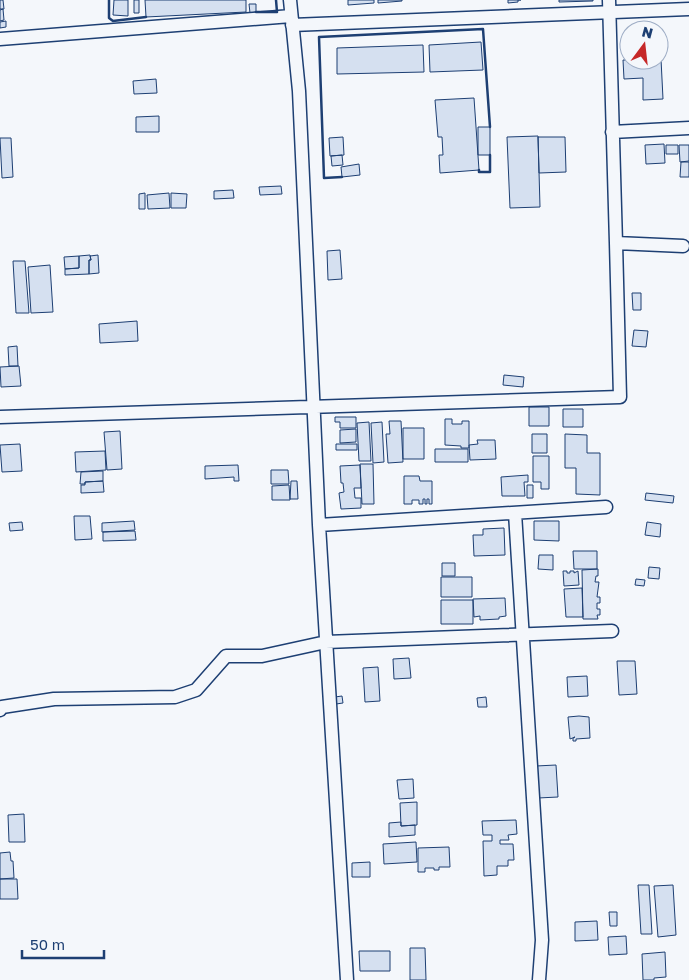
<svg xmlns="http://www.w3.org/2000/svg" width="689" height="980" font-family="'Golos Text',sans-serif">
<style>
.building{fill:#d5e0f0;stroke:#1d3f73}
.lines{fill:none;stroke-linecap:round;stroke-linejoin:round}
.minor-casing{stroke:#1d3f73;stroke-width:15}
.minor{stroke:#f4f7fb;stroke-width:12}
.wall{stroke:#1d3f73;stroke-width:2.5}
</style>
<rect width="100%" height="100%" fill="#f4f7fb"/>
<!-- building -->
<path class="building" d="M0,0H3L4,9H0Z
M114,0H128V16L113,15Z
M134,0H139V13H134Z
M145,0H246V12L146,17Z
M348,0H374V3L348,5Z
M378,0H402V1L378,3Z
M508,0H521H518V2L508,3Z
M559,0H593V1L559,2Z
M249,4H256V12L250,13Z
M3,9L4,20L0,21V10Z
M6,21V27L0,28V22Z
M481,42L483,70L430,72L429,45Z
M423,45L424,72L337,74V48Z
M659,59H661L663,99L643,100V78L624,79L623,60H659Z
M156,79L157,93L134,94L133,81Z
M474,98L479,170L440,173L439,155H443L442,137H438L435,100Z
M159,116V132H136V117Z
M478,127H490V155H478Z
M538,136L540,207L510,208L507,137Z
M343,137L344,155L330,156L329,138Z
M538,137H565L566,172L539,173Z
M0,138H11L13,177L2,178Z
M664,144L665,163L646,164L645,145Z
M666,145H678V154H666Z
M679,145H689V161L680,162Z
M342,155L343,165L332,166L331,156Z
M681,162H689V177H680Z
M359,164L360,175L342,177L341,167Z
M281,186L282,194L260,195L259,187Z
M233,190L234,198L214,199V191Z
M145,193V209H139V194Z
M169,193L170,208L148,209L147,195Z
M171,193L187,194L186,208H171Z
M340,250L342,279L328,280L327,251Z
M90,255L91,260H89V274L65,275V269L79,268V256Z
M98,255L99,273L89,274V260H91L90,256Z
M79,256V268L65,269L64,257Z
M13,261H25L29,313H16Z
M50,265L53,312L31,313L28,267Z
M632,293H641V310H633Z
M137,321L138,341L100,343L99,324Z
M634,330L648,331L646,347L632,346Z
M17,346L18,366H9L8,347Z
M19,366L21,386L1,387L0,367Z
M504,375L524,377L523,387L503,385Z
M529,407H549V426H529Z
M563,409H583V427H563Z
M335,417H356V428H340V422H335Z
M445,419H452V424H462V421H469V448H461V446L445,445Z
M389,421H401L403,462L388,463L386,434H390Z
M369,422L371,461H359L357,423Z
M382,422L384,462L373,463L371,423Z
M403,428H424V459H403Z
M356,429V442L340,443V430Z
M120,431L122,469L107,470L104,432Z
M532,434H547V453H532Z
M565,434L587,435V453H600V495L576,494V468H565Z
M477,440H495L496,459L470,460L469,445L478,444Z
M20,444L22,471L2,472L0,445Z
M336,444H357V450H336Z
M435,449H468V462H435Z
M105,451L106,470L76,472L75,452Z
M533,456H549V489H541V482H533Z
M360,464H373L374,504H362Z
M238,465L239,481H234V477L205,479V466Z
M360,465L361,488H354L355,498H361V508L341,509L339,493L344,492L343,483H341L340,466Z
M271,470H288L289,484H271Z
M103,471V481L85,482V484H80L81,472Z
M528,475V482H524L525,496H502L501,477Z
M404,476H419L420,481H432V504H429V499H427V504H425V499H423V504H419V500H412V504H404Z
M103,481L104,492L81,493V485H85V482Z
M291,481H297L298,499H290Z
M289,485L290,500H272V486Z
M527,485H533V498H527Z
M646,493L674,496L673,503L645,500Z
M74,516H90L92,539L75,540Z
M134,521L135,530L102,532V523Z
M534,521H559V541L534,540Z
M22,522L23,530L10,531L9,523Z
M647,522L661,524L660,537L645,535Z
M504,528L505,555L474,556L473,535H483V529Z
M135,531L136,540L103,541V532Z
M573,551H597V569H574Z
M539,555H553V570L538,569Z
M442,563H455V576H442Z
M649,567L660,568L659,579L648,578Z
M598,569V576H596L595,582H599L597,597H600V603H597V609H600V615H597L598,619H583L582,570Z
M563,571H567V573H570V571H574V573L578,571L579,585L564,586Z
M441,577H472V597H441Z
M636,579L645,580L644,586L635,585Z
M582,588L583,617H566L564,589Z
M505,598L506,616L499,617V619L480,620V616L474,617L473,599Z
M441,600H473V624H441Z
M409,658L411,678L394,679L393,659Z
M617,661H635L637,694L619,695Z
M378,667L380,701L365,702L363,668Z
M587,676L588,696L568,697L567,677Z
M342,696L343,703L336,704L335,697Z
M486,697L487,707H478L477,698Z
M579,716L589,717L590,738L576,739V741H573V738L575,737L570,739L568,717Z
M556,765L558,797L538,798L536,766Z
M413,779L414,798L399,799L397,780Z
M417,802V825L401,826L400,803Z
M24,814L25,842H9L8,815Z
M516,820L517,834L508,835L509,840H500V844H513L514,860H508V866H497V875L484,876L483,841H492V835H483L482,821Z
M401,822V826L415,825V835L389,837V823Z
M416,842L417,862L384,864L383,844Z
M449,847L450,867H439V870H434V868H425V872H418V848Z
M10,852L11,861H13L14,878L0,879V853Z
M370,862V877H352V863Z
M0,879H17L18,899H0Z
M638,885H649L652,934H641Z
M673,885L676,935L658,937L654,886Z
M609,912H617V926H610Z
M597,921L598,940L575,941V922Z
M626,936L627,954L609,955L608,937Z
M410,948H425L426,980H410Z
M359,951H390V971H360Z
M665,952L666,977L654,978V980H643L642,954Z"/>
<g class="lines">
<defs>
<path id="minor" d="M290,0L299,91L319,525L347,980
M609,0L616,243L683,246
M292,25L689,9
M0,39L291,16
M612,132L689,128
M0,417L620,397L616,243
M515,513L542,940L539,980
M319,525L606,507
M0,710L2,707L54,699L175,697L196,690L226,656H262L326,642L612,631"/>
</defs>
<!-- minor casing -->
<use href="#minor" class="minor-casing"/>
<!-- minor -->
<use href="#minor" class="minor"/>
<!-- wall -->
<path class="wall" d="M109,0V18L113,21L146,17
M256,12H277L276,0
M479,170V172H490V155
M342,177L324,178L319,37L483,29L490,127"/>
</g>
<!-- north arrow -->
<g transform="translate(644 45) rotate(15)"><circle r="24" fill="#f4f7fb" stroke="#9eadc5"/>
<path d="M0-4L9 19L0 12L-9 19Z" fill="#c62828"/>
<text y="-8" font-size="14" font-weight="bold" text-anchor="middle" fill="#1d3f73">N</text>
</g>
<!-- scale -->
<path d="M22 950v8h82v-8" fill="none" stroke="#1d3f73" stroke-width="2.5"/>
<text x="30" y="950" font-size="15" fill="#1d3f73" stroke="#f4f7fb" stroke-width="4" paint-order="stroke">50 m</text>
</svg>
